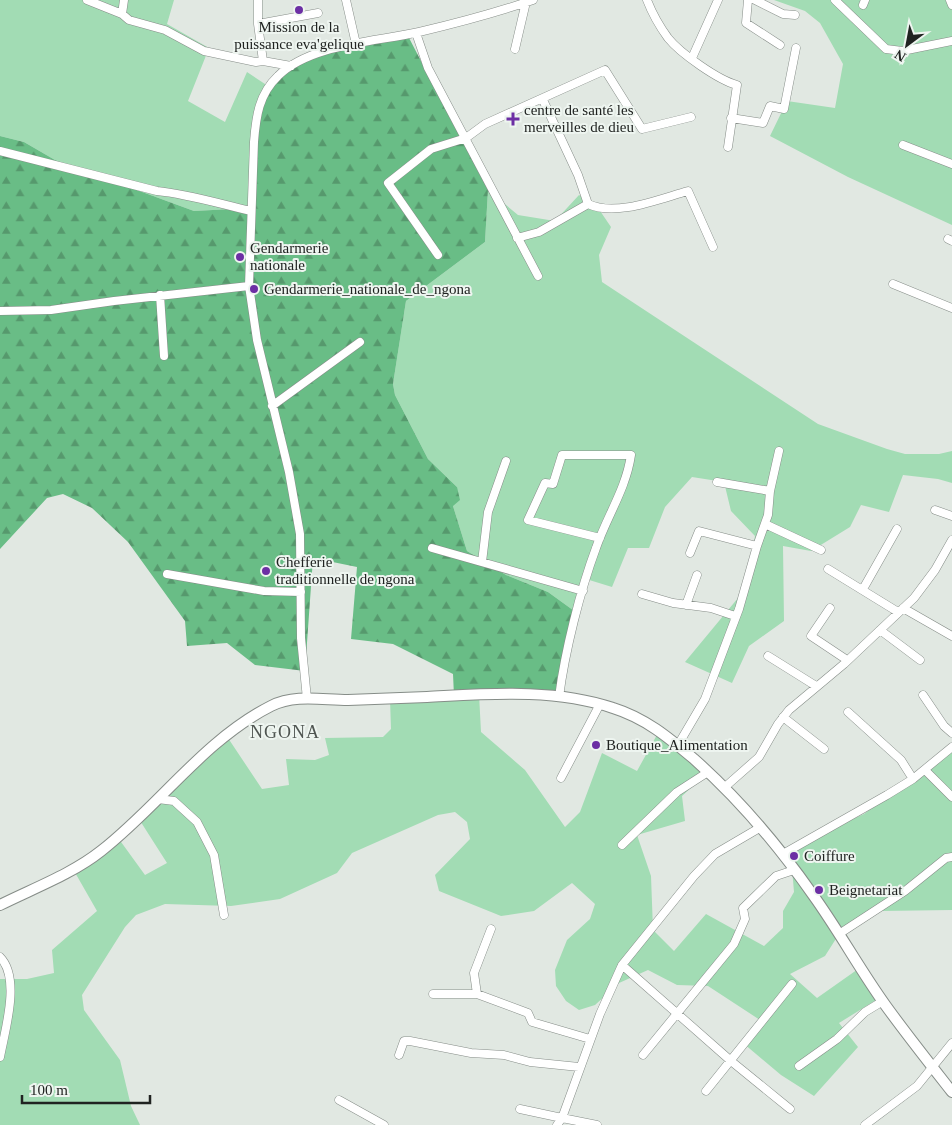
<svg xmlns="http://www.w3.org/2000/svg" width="952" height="1125" font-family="Georgia,serif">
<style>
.grass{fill:#a2dcb4}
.forest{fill:url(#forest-firs)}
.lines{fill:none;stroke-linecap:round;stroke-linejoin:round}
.minor-casing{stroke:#868d88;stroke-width:9}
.tertiary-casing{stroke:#868d88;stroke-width:12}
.minor{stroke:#fff;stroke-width:8}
.tertiary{stroke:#fff;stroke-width:10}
.poi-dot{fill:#6c2fa4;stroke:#eef5f0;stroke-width:2}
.labels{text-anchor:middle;stroke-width:4;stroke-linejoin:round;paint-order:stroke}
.poi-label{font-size:15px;fill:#202321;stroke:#eef5f0;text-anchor:start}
.quarter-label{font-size:18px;letter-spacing:1px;fill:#505652;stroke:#eef5f0}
</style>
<defs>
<pattern id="forest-firs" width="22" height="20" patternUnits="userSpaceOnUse" patternTransform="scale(1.25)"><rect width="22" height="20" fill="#69bd86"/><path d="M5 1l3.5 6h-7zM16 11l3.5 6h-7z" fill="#56996d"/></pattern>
</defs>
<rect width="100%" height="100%" fill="#e1e8e2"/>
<!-- grass -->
<path class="grass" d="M0,0H174L167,24L209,48L188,101L225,122L247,72L268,86L250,208L194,211L55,160L24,142L0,136Z
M774,0H952V225L848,177L770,136L787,101L835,108L843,64L820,23L805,11Z
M488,190L518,215L555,221L579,195L596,205L611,227L599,255L602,282L818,424L887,449L905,454H939L952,451V483L938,479L903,475L889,512L861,505L850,527L811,551L783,546L784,621L749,646L732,683L685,662L738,598L748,571L755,536L731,511L724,482L692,477L665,507L649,548H628L612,587L586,579L577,613L548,592L506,575L467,551L453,506L457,487L428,459L395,395L393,384L406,301L485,242Z
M479,694L481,732L525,770L565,827L580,812L602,753L637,771L658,733L708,772L682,796L685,821L637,835L651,876L653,930L674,951L706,914L764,946L783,928V911L794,892L792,868L781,851L864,814L952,745V910L880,911L839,934L825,956L790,974L817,998L861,967L881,997L839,1023L858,1047L814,1096L781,1075L743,1043L760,1020L708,986L677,985L648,970L619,983L595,1005L579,1010L566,1001L556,986L555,970L567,940L590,919L595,904L572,883L534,911L501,916L439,891L435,875L470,839L467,822L455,812L438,815L352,853L337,873L280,899L231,906L165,904L136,915L125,927L82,995L84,1010L120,1060L131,1106L140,1125H0V979H27L54,973L52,950L97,911L73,869L116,835L145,875L167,863L137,816L228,738L262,789L289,785L286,759L315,760L329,755L325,738L383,737L391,729L390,699Z"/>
<!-- forest -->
<path class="forest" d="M408,36L488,190L485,242L406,301L393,384L395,395L428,459L457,487L460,500L453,506L467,551L506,575L548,592L577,613L559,697L454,696L453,674L393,644L351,639L357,567L313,558L305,671L255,665L227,643L187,646L185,621L128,542L92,508L63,494L47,498L0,549V136L24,142L55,160L194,211L250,208L252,130L277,74L321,52Z"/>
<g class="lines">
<defs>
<path id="minor" d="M87,0L122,14
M124,0L122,14L129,20L165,30L204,51L256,62L263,61
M258,0V24L263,61L291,66
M346,0L356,44
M647,0C652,13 660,27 668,38C680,53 718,80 737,85L728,147
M748,0L746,23L780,45
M755,0L783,14L795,15
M835,0L886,49L902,51L952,41
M950,0L952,5
M863,5L865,0
M258,24L318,13
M416,33L428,68L538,276
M515,49L526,2
M692,58L718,0
M543,100L578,175L588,204C616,217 659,199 688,191L713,247
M731,118L763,123L770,106L784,109L796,48
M903,145L952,164
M0,151L157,191C188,194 220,204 251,211
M517,238L539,232L588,204
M948,239L952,241
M438,255L388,183L431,149L466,138L485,124L605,70L642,129L691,117
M893,284L952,308
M160,295L164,356
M0,311L51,310L114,301L249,286
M272,406L360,342
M717,482L770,491
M935,510L952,516
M765,524L821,550
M432,548L583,591
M690,553L699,531L757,546
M482,562L488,512L506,461
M828,569L898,612
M167,574L264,591L301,592
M863,589L897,529
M642,594L673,603L711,608L735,616
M686,605L697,575
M830,608L811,636L847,660
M903,608L952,636
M880,630L920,660
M768,656L816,686
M923,695L944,726L952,733
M559,697C565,651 580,591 596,548C607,516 626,489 631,455H562L553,484L545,483L528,520L600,538
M307,699L301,638L300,534L289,472L257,340L249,286L254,142C256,116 259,94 278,76C310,44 376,42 419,32C457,23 495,13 533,0
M848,712L901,760L913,779
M783,717L824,749
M678,745L705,699L739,609L757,546L768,515L770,491L779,451
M925,770L952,797
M561,778L600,704
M725,787L759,757L778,724L789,710L844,664L914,598L935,570L952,540
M158,799L174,801L197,822L214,855L224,915
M622,845L677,792L708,772
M783,854L887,795L913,779L952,747
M839,934L905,891L946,858L952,857
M0,957C21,978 5,1030 0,1057
M622,965L731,1061L790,1109
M433,994H477L528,1013L532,1022L590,1039
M477,994L474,973L491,929
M399,1055L404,1041H410L471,1053L504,1055L530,1062L579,1067
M643,1055L734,944L745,919L743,908L776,876L794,870
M799,1066L837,1039L865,1012L883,1001
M706,1091L792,984
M339,1100L384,1125
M520,1109L562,1118L600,1014L622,965L694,876L715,854L761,827
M557,1125L562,1118L597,1125
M865,1125L917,1086L952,1043"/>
<path id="tertiary" d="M0,905C34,888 72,874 101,851C159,806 204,740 271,706C295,694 322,700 348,700C374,699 400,698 427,697C487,694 554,688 613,708C645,718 668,737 694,759C739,799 778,845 813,895C839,931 860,970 886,1006C907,1035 930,1064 952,1092"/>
</defs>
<!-- minor casing -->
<use href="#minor" class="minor-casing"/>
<!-- tertiary casing -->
<use href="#tertiary" class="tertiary-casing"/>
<!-- minor -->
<use href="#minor" class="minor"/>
<!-- tertiary -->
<use href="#tertiary" class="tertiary"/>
</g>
<!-- markers -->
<g class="poi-dot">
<circle cx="299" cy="10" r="5"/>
<path d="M510.5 111.5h5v5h5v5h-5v5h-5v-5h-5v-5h5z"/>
<circle cx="240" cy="257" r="5"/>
<circle cx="254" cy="289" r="5"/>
<circle cx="266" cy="571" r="5"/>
<circle cx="596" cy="745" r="5"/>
<circle cx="794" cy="856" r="5"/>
<circle cx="819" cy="890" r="5"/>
</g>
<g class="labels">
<!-- poi labels -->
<g class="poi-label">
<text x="299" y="32" text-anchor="middle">Mission de la<tspan x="299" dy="17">puissance eva'gelique</tspan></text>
<text x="524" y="115">centre de santé les<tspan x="524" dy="17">merveilles de dieu</tspan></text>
<text x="250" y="253">Gendarmerie<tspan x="250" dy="17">nationale</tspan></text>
<text x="264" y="294">Gendarmerie_nationale_de_ngona</text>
<text x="276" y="567">Chefferie<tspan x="276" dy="17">traditionnelle de ngona</tspan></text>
<text x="606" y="750">Boutique_Alimentation</text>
<text x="804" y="861">Coiffure</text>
<text x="829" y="895">Beignetariat</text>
</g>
<!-- quarter labels -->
<g class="quarter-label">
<text x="285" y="738">NGONA</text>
</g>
</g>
<!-- north arrow -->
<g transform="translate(907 45) rotate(212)" stroke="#eef5f0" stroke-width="4" paint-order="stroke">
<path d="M0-4L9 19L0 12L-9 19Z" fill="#202321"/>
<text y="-8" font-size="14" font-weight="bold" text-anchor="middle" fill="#202321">N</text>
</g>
<!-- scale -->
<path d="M22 1095v8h128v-8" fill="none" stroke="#202321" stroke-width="2.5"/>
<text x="30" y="1095" font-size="15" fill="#202321" stroke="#eef5f0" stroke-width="4" paint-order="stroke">100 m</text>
</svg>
